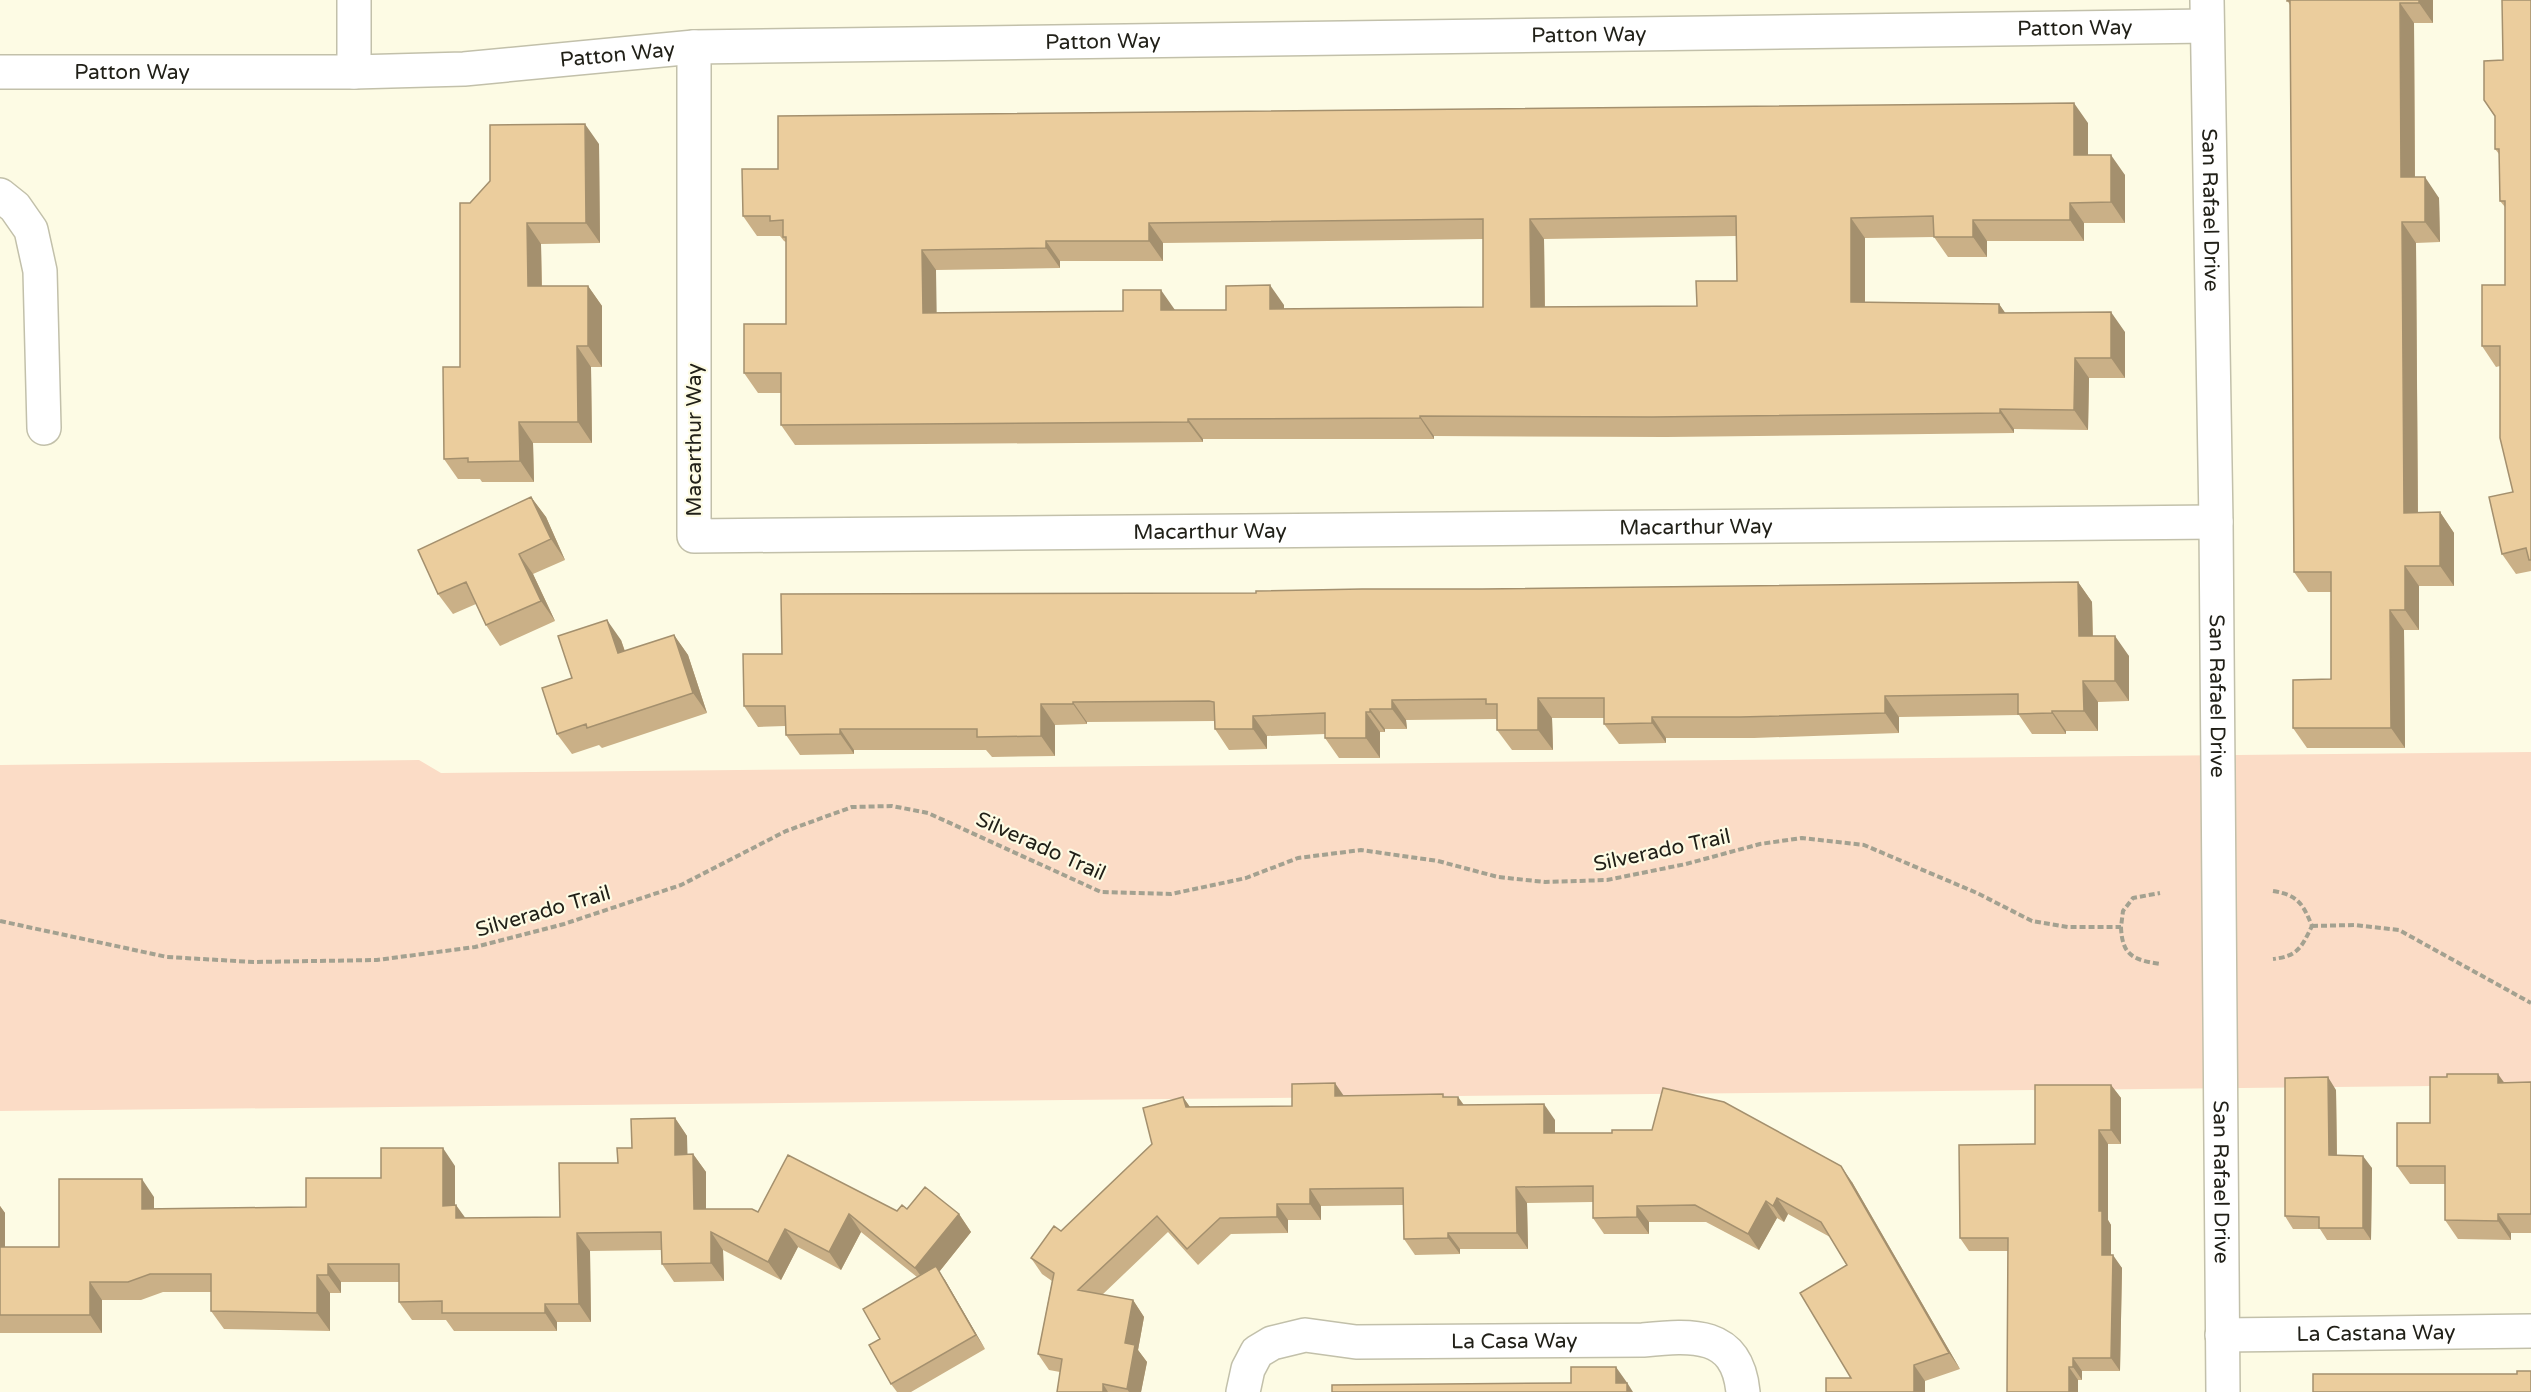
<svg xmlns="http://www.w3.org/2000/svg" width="2531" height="1392" font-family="'Varela Round',sans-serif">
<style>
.green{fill:#fbdcc6}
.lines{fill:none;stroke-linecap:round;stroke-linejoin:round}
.minor-casing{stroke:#c2c0aa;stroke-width:36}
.path{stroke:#a3a190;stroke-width:4;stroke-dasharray:6 3;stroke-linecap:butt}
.minor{stroke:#fff;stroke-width:33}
.wall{fill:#cab087;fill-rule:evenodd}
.shaded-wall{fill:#a4906e}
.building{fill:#ebcd9d;stroke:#a4906e;stroke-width:1.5;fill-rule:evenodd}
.labels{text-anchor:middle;stroke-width:4.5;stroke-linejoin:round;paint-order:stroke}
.street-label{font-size:21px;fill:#212018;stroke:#fdfbe4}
</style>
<rect width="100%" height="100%" fill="#fdfbe4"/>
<!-- green -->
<path class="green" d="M2531,752V1085L0,1111V765L419,760L441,773Z"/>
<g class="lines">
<defs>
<g id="minor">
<path d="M354,0V72"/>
<path id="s1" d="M2207,0L2216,522L2223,1392"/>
<path id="s2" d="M694,47V536L2216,522"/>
<path id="s3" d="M0,72H354L464,69L694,47L2207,26"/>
<path d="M0,195L15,207L31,230L40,271L44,428"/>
<path id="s4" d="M2222,1335L2531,1331"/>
<path id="s5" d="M1243,1392L1248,1369L1257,1352L1272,1343L1305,1335L1356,1342L1643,1340C1692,1335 1737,1331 1743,1392"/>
</g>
</defs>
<!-- minor casing -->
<use href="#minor" class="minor-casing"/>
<!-- path -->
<path class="path" d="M2273,891C2298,895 2303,904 2312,926C2301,948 2298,956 2273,959
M0,921L167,957L254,962L377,960L475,947L564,924L681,885L786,831L852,807L892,806L928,813L1101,892L1171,894L1246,878L1298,858L1361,850L1438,861L1498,877L1545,882L1607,880L1686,864L1760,844L1802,838L1864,845L1977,893L2032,921L2068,927H2121L2123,911L2133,898L2160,893
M2312,926L2355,925L2399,930L2531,1003
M2121,927C2122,956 2134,960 2160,964"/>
<!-- minor -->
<use href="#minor" class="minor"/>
</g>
<!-- wall -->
<path class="wall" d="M2287,0H2433V23H2414L2415,177L2439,198L2440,242L2416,243L2418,513L2440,512L2454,533V586H2419V630H2404L2405,748H2307L2293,728L2331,679V592H2308L2294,572L2290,5Z
M2531,0V571L2516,574L2502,554L2513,492L2500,366L2496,367L2482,346L2505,285V207L2500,201L2499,154L2495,149V117L2484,100Z
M2088,123V155L2125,175V223H2084V241H1987V257H1948L1934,237L1865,238V302L1999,304L2005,313L2125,332V378H2089L2088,430L2014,429V433L1666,437L1434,436V439H1203V442L795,445L781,425V393H758L744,373L786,324V242L784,241L780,236H757L743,216L778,169ZM1736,236L1737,281L1697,306L1545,307L1544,239ZM1483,239V307L1284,309V305L1226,310H1175L936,313V270L1060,268V261H1163V243Z
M599,144L600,243L541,244L542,286H588L602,306V367H591L592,443H533L534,482H482L480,479H458L444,459L460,367L470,203Z
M531,497L546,517L565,560L533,574L555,621L500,646L486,625L476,604L453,614L438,594Z
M2078,582L2092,602L2093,636L2129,656V701L2098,702V731H2066V734H2032L2019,715L1899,717V733L1754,738H1666V743L1619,744L1604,724V718H1552L1553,750H1512L1497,730V720L1496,719L1406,720L1407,729H1385V732H1380V758H1339L1325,738V734L1267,736V749L1229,750L1215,729V721L1087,722V724L1055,725V756L992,757L986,750H854V754L800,755L786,735L785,726L758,727L744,706L782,654L1256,593Z
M674,635L688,655L707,713L602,748L599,745L572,754L557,734L572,678L621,640L625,651Z
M2531,1082V1233H2511V1240L2458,1239L2445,1220V1184H2410L2397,1166L2430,1123L2504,1083Z
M2111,1085L2121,1098V1144H2108V1220L2111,1225V1255L2122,1268L2120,1371H2082V1380H2078V1392L2008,1251H1969L1960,1238L2035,1144Z
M2336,1090L2337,1155L2372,1168L2371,1240H2327L2320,1229H2293L2285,1216Z
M1343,1096L1458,1097L1464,1105L1555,1120V1133L1852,1182L1960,1369L1925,1381V1392L1851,1378L1847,1265L1830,1237L1788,1214L1784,1222L1777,1218L1759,1250L1706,1222H1649V1234H1604L1593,1218V1202L1527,1203L1528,1249H1460V1254L1415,1255L1404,1239L1403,1205L1321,1206V1220H1288V1233L1231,1234L1198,1265L1168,1232L1102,1295L1133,1300L1144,1317L1138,1350L1147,1362L1141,1392H1057L1060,1372L1049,1370L1038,1354L1052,1281L1042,1274L1031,1258L1061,1231L1152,1144L1183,1097L1190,1107L1292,1106Z
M675,1118L687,1136V1154H693L706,1172V1209L758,1212L897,1211L907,1209L959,1214L971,1232L939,1272L945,1280L985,1349L911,1392H897L891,1384L880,1339L917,1277L861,1232L841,1270L798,1247L781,1280L723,1250L724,1281L674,1282L662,1264V1250L590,1251L591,1322H557V1331H454L446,1320H412L399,1302V1282H341V1293H330V1331L224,1329L211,1311V1292H163L141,1300H102V1333H0V1206L5,1213V1247H59L154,1197V1209L306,1207L381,1178L455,1166V1205L465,1218L560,1217L618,1163L632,1148Z"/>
<!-- shaded-wall -->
<path class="shaded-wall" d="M2419,0H2433V23L2419,3Z
M2400,3L2414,23L2415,198L2401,177Z
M2074,103L2088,123V175L2074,155Z
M585,124L599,144L600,243L586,223Z
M2111,155L2125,175V223L2111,202Z
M2425,177L2439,198L2440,242L2425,222Z
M2070,203L2084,223V241L2070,220Z
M1851,218L1865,238V322L1851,302Z
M1530,219L1544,239L1545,327L1531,307Z
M1973,220L1987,241V257L1973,237Z
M2402,222L2416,243L2418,533L2404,513Z
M527,223L541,244L542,306L528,286Z
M1149,223L1163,243V261L1149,241Z
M1046,241L1060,261V268L1046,248Z
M922,250L936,270L937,333L923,313Z
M1270,285L1284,305V329L1270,309Z
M588,286L602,306V367L588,346Z
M1161,290L1175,310V331L1161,310Z
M1999,304L2013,324L1999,313Z
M2111,312L2125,332V378L2111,358Z
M577,346L591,367L592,443L578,422Z
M2075,358L2089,378L2088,430L2074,410Z
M2000,409L2014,429V433L2000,413Z
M1420,416L1434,436V439L1420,418Z
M1188,419L1203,439V442L1188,422Z
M519,422L533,443L534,482L520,461Z
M531,497L546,517L565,560L551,539Z
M2440,512L2454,533V586L2440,566Z
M519,554L533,574L555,621L541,601Z
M2405,566L2419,586V630L2405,610Z
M2078,582L2092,602L2093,657L2079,636Z
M2390,610L2404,630L2405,748L2391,728Z
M607,620L621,640L632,673L618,653Z
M674,635L688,655L707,713L693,693Z
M2115,636L2129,656V701L2115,681Z
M2083,681L2098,702V731L2084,711Z
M1885,696L1899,717V733L1885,713Z
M1538,698L1552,718L1553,750L1538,730Z
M1392,700L1406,720L1407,729L1392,709Z
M1073,702L1087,722V724L1073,704Z
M1041,704L1055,725V756L1041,736Z
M1370,709L1385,729V732L1370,712Z
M2052,711L2066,731V734L2052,713Z
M1366,712L1380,732V758L1366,738Z
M1253,716L1267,736V749L1253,729Z
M1652,717L1666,738V743L1652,723Z
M840,729L854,750V754L840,734Z
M2498,1074L2511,1092L2498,1083Z
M2328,1077L2336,1090L2337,1167L2329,1155Z
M1335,1083L1346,1099L1335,1096Z
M2111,1085L2121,1098V1144L2111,1130Z
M1183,1097L1194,1113L1186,1107Z
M1458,1097L1469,1113L1458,1105Z
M1544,1104L1555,1120V1149L1544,1133Z
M675,1118L687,1136L688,1173L675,1155Z
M2099,1130L2108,1144V1220L2111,1225V1268L2102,1255L2099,1211Z
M443,1148L455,1166V1223L443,1206Z
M693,1154L706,1172V1227L694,1209Z
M2363,1156L2372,1168L2371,1240L2363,1228Z
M1841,1166L1852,1182L1960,1369L1949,1353Z
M142,1179L154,1197V1227L142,1209Z
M1516,1187L1527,1203L1528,1249L1517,1233Z
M1310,1189L1321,1206V1220L1310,1204Z
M1777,1198L1788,1214L1784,1222L1773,1206Z
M1766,1201L1777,1218L1759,1250L1748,1234Z
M1277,1204L1288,1220V1233L1277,1217Z
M456,1205L469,1223L456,1218Z
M0,1206L5,1213V1265L0,1259Z
M1637,1206L1649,1222V1234L1637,1217Z
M849,1214L861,1232L841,1270L829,1252Z
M959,1214L971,1232L939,1272L945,1280L985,1349L976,1335L928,1286L915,1268Z
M2498,1214L2511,1233V1240L2498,1221Z
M785,1229L798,1247L781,1280L768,1262Z
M711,1232L723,1250L724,1281L711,1263Z
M577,1233L590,1251L591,1322L579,1304Z
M1448,1233L1460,1249V1254L1448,1238Z
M2113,1255L2122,1268L2120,1371L2111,1358Z
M328,1264L341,1282V1293L328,1275Z
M317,1275L330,1293V1331L317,1313Z
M90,1282L102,1300V1333L90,1315Z
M1133,1300L1144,1317L1138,1350L1147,1362L1141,1392H1129L1127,1389L1125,1343Z
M545,1304L557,1322V1331L545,1313Z
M2073,1358L2082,1371V1380L2073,1367Z
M1914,1365L1925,1381V1392H1914Z
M1616,1367L1628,1384L1633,1392H1623L1616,1383Z
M2069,1367L2078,1380V1392H2069Z
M1103,1384L1108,1392H1103Z"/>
<!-- building -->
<path class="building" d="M2287,0H2419V3H2400L2401,177H2425V222H2402L2404,513L2440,512V566H2405V610H2390L2391,728H2293V680L2331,679V572H2294L2290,1H2287Z
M2502,0H2531V560H2529L2526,548L2502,554L2489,497L2513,492L2500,438V346H2482V285H2505V201H2500L2499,149H2495V116L2484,100V61L2503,60Z
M2074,103V155H2111V202L2070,203V220H1973V237H1934L1933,216L1851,218V302L1999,304V313L2111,312V358H2075L2074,410L2000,409V413L1652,417L1420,416V418L1188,419V422L781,425V373H744V324H786V237H783V220L770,221V216H743L742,169H778V116ZM1736,216L1737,281H1696L1697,306L1531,307L1530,219ZM1483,219V307L1270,309V285L1226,286V310H1161V290H1123V311L923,313L922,250L1046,248V241H1149V223Z
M585,124L586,223H527L528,286H588V346H577L578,422H519L520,461L468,462V458L444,459L443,367H460V203H470L490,181V125Z
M531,497L551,539L519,554L541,601L486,625L466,582L438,594L418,550Z
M2078,582L2079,636H2115V681H2083L2084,711H2052V713L2018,714V694L1885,696V713L1740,717H1652V723L1604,724V698H1538V730H1497V704H1486V699L1392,700V709H1370V712H1366V738H1325V713L1253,716V729H1215L1214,702L1209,701L1073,702V704H1041V736L977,737V729H840V734L786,735L785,706H744L743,654H782L781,594L1256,593V591L1362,589H1482Z
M607,620L618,653L674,635L693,693L587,728L586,724L557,734L542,688L572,678L558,636Z
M2447,1074H2498V1083L2531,1082V1214H2498V1221L2445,1220V1166H2397V1123H2430V1077H2447Z
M2328,1077L2329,1155L2363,1156V1228H2319V1217L2285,1216V1078Z
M1335,1083V1096L1443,1094V1097H1458V1105L1544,1104V1133H1612V1130H1652L1663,1088L1724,1102L1841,1166L1949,1353L1914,1365V1392H1826V1378H1851L1800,1293L1847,1265L1821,1222L1777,1198L1773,1206L1766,1201L1748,1234L1695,1205L1637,1206V1217L1593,1218V1186L1516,1187L1517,1233H1448V1238L1404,1239L1403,1188L1310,1189V1204H1277V1217L1220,1218L1187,1249L1157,1216L1078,1290L1133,1300L1125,1343L1135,1345L1127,1389L1103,1384V1392H1057L1062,1359L1038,1354L1054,1273L1031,1258L1054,1226L1061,1231L1152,1144L1143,1108L1183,1097L1186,1107L1292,1106V1084Z
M2035,1085H2111V1130H2099V1211H2102V1255H2113L2111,1358H2073V1367H2069V1392H2007L2008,1238H1960L1959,1145L2035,1144Z
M675,1118V1155L693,1154L694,1209H752L758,1212L788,1155L897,1211L902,1205L907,1209L925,1187L959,1214L915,1268L849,1214L829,1252L785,1229L768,1262L711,1232V1263L662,1264L661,1232L577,1233L579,1304H545V1313H442V1301L399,1302V1264H328V1275H317V1313L211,1311V1274H150L128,1282H90V1315H0V1247H59V1179H142V1209L306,1207V1178H381V1148H443V1206L456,1205V1218L560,1217L559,1163H618L617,1148H632L631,1119Z
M936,1266L976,1335L891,1384L869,1345L880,1339L863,1309Z
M1571,1367H1616V1383H1627V1392H1332V1385L1568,1383H1571Z
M2517,1371H2531V1392H2313V1374H2517Z"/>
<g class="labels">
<!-- street labels -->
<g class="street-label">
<text dy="7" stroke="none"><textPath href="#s3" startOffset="2076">Patton Way</textPath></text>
<text dy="7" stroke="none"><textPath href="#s3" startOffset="1590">Patton Way</textPath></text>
<text dy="7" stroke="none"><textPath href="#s3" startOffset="1104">Patton Way</textPath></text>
<text dy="7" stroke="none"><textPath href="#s3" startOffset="618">Patton Way</textPath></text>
<text dy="7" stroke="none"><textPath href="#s3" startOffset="132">Patton Way</textPath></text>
<text dy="7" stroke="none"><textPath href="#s1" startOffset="210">San Rafael Drive</textPath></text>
<text transform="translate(694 440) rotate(-90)" y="7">Macarthur Way</text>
<text dy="7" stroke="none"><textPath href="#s2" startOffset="1491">Macarthur Way</textPath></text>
<text dy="7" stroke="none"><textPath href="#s2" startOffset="1005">Macarthur Way</textPath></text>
<text dy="7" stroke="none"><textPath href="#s1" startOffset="696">San Rafael Drive</textPath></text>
<text transform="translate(1041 846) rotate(24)" y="7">Silverado Trail</text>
<text transform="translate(1662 850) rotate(-12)" y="7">Silverado Trail</text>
<text transform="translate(543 911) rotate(-16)" y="7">Silverado Trail</text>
<text dy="7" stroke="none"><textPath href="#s1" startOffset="1182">San Rafael Drive</textPath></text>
<text dy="7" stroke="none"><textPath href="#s4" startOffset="154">La Castana Way</textPath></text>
<text dy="7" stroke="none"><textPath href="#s5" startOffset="304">La Casa Way</textPath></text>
</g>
</g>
</svg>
